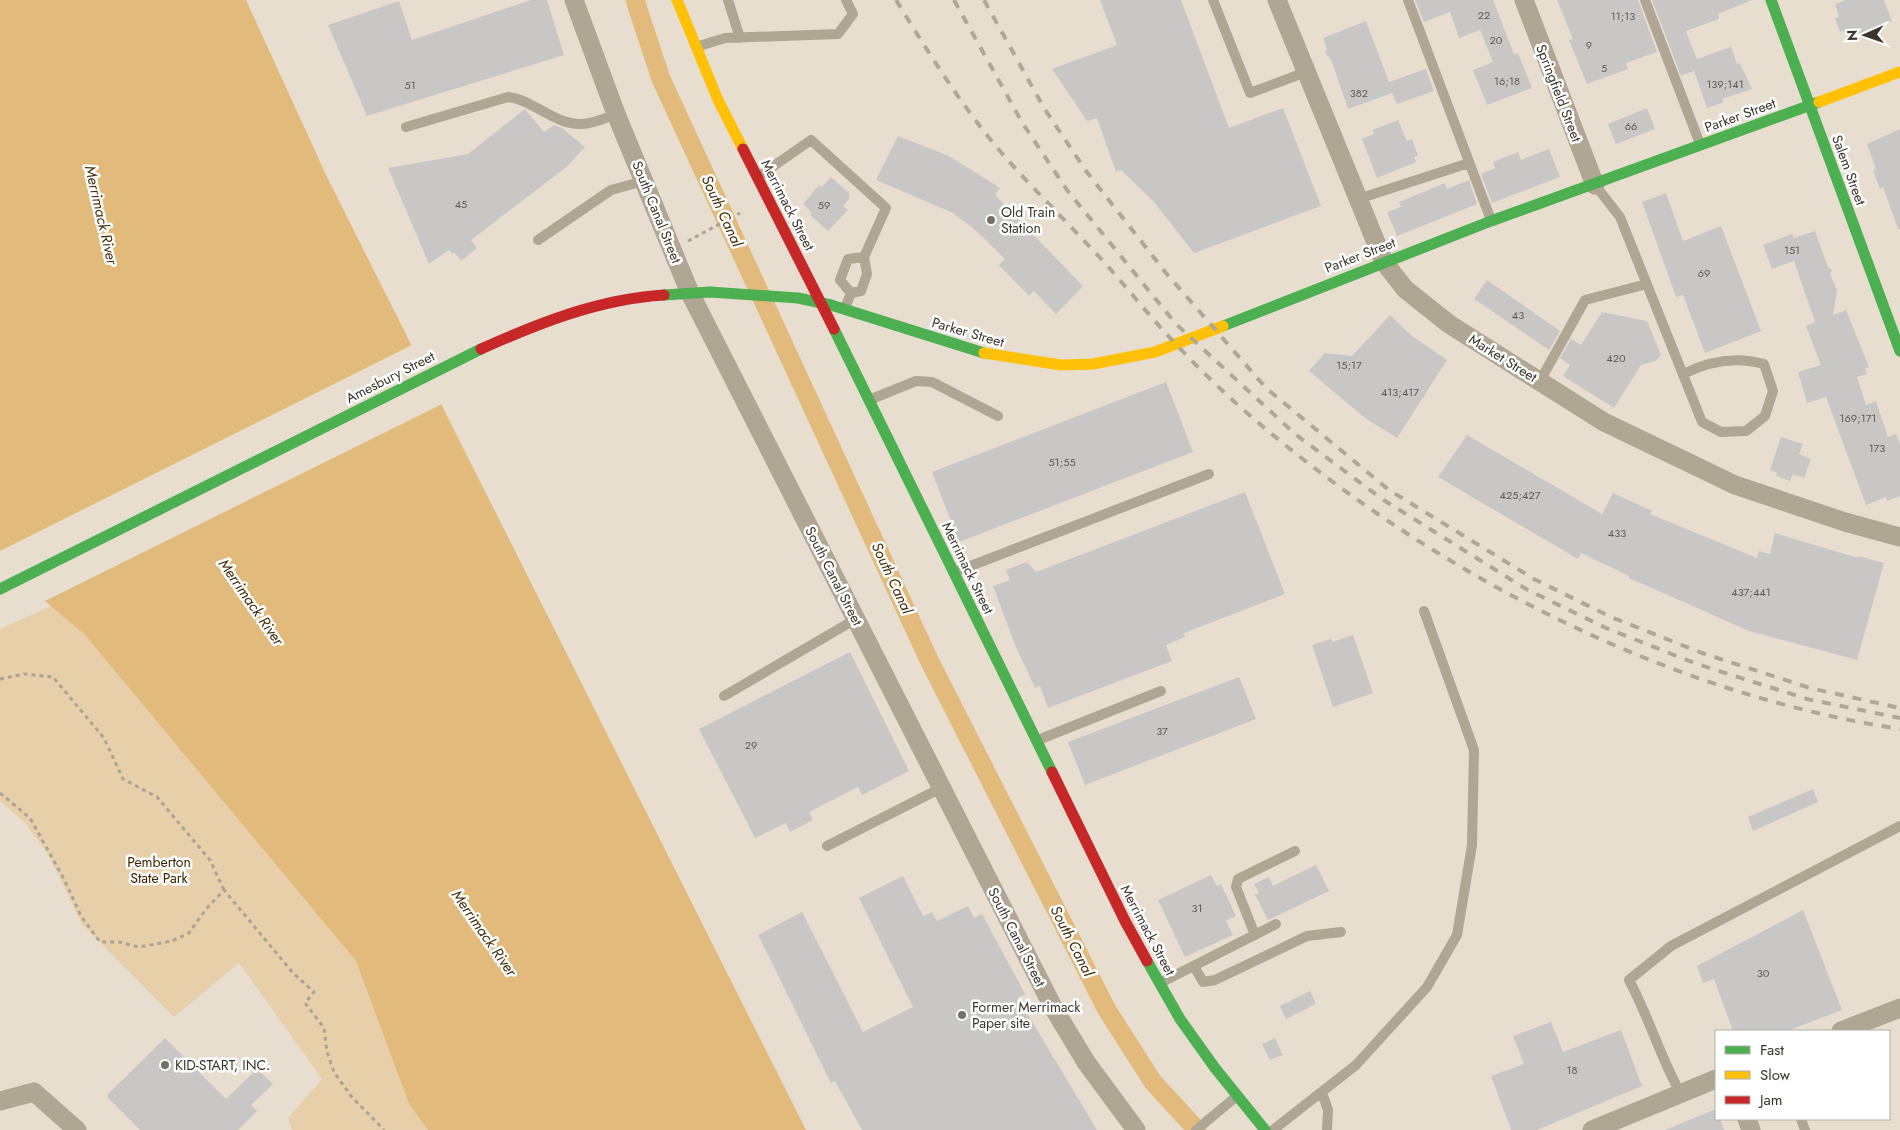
<svg xmlns="http://www.w3.org/2000/svg" width="1900" height="1130" font-family="Jost,sans-serif">
<style>
.green{fill:#e7cfaa}
.water{fill:#e1ba7c}
.pier{fill:#e7ded0}
.lines{fill:none;stroke-linecap:round;stroke-linejoin:round}
.canal{stroke:#e1ba7c;stroke-width:19}
.building{fill:#c9c7c5}
.path{stroke:#aca295;stroke-width:3;stroke-dasharray:4 4;stroke-linecap:butt}
.lane{stroke:#b0a694;stroke-width:10}
.street{stroke:#b0a694;stroke-width:19}
.fast{stroke:#4caf50;stroke-width:11}
.slow{stroke:#ffc107;stroke-width:11}
.jam{stroke:#c62828;stroke-width:11}
.rail{stroke:#b0a799;stroke-width:4;stroke-dasharray:9 9;stroke-linecap:butt}
.poi-dot{fill:#777065;stroke:#fff;stroke-width:2}
.labels{text-anchor:middle;stroke-width:5;stroke-linejoin:round;paint-order:stroke}
.number-label{font-size:11px;fill:#5e5a52}
.street-label{font-size:14px;fill:#3b352b;stroke:#fff}
.poi-label{font-size:14px;fill:#3b352b;stroke:#fff;text-anchor:start}
.park-label{font-size:14px;fill:#392500;stroke:#fff}
.water-label{font-size:15px;font-style:italic;fill:#422e09;stroke:#fff}
</style>
<rect width="100%" height="100%" fill="#e7ded0"/>
<!-- green -->
<path class="green" d="M51,606L85,635L356,961L409,1104L428,1130H292L288,1118L322,1079L239,963L174,1017L82,924L48,854L25,823L0,801V629Z"/>
<!-- water -->
<path class="water" d="M0,0H246L327,177L806,1130H428L409,1104L356,961L85,635L0,563Z"/>
<!-- pier -->
<path class="pier" d="M414,344L444,403L43,602L0,567V551Z"/>
<g class="lines">
<!-- canal -->
<path class="canal" d="M635,0L661,79L929,660L1107,1010L1153,1082L1197,1130"/>
</g>
<!-- building -->
<path class="building" d="M531,0H547L564,55L367,116L328,25L399,1L412,40Z
M1100,0H1181L1229,128L1283,108L1321,206L1194,253L1154,202L1121,170L1116,172L1097,118L1087,121L1052,69L1117,45Z
M1415,0H1493L1514,54L1518,53L1532,88L1487,105L1473,70L1493,62L1480,30L1459,38L1450,12L1424,22Z
M1557,0H1638L1657,52L1626,63L1628,69L1587,84L1569,40L1573,39Z
M1652,0H1752L1718,14L1719,19L1686,31L1697,59L1731,47L1737,64L1740,63L1752,89L1722,99L1724,102L1707,108L1694,71L1681,76Z
M1846,0H1884L1892,21L1848,38L1844,30L1840,32L1835,18L1839,17L1835,4Z
M1366,21L1389,82L1426,69L1434,91L1397,104L1392,93L1348,109L1331,59L1325,53L1327,49L1323,38Z
M1647,108L1655,129L1616,144L1608,124Z
M525,109L544,132L554,125L562,128L585,147L569,165L471,240L477,248L461,261L454,252L452,254L449,250L429,264L388,168L468,154Z
M1398,120L1407,141L1412,139L1418,156L1414,157L1416,162L1377,178L1362,139L1374,134L1372,130Z
M1900,129V229H1898L1883,187L1880,189L1873,170L1876,169L1867,144Z
M898,136L949,156L1000,188L995,195L1083,286L1056,314L1034,291L1029,296L999,265L1005,259L973,228L951,212L876,180Z
M1549,149L1560,177L1492,203L1481,174L1495,168L1493,162L1518,152L1521,160Z
M831,177L849,193V199L843,206L848,210L828,231L810,215L812,213L803,204L819,185L822,187Z
M1469,180L1477,204L1397,236L1387,212L1401,207L1399,202L1445,183L1447,189Z
M1666,193L1683,241L1721,226L1761,331L1705,353L1683,295L1676,297L1642,202Z
M1815,231L1828,267L1832,270L1830,274L1837,290L1833,315L1846,310L1869,367L1865,368L1867,374L1857,377L1866,405L1876,401L1888,437L1896,434L1900,444V496L1887,501L1886,497L1866,505L1826,397L1807,403L1798,372L1821,365L1806,326L1815,322L1794,261L1772,269L1763,245L1792,234L1794,238Z
M1487,280L1560,331L1549,350L1474,299Z
M1602,312L1647,321L1661,355L1656,361L1641,365L1614,408L1563,376L1570,365L1560,358L1571,339L1581,345Z
M1390,315L1412,336L1447,360L1397,438L1365,418L1309,371L1325,353L1352,356Z
M1166,382L1193,452L959,542L932,472Z
M1467,435L1602,514L1613,493L1652,511L1650,514L1757,558L1759,551L1770,554L1775,533L1858,558V556L1884,563L1857,660L1749,631L1629,578V576L1581,553L1578,559L1438,477Z
M1781,437L1803,444L1799,454L1811,459L1804,478L1793,474L1790,481L1776,476L1777,473L1770,470Z
M1245,492L1285,594L1184,633L1185,637L1166,645L1172,661L1048,708L1040,686L1035,688L1015,645L993,586L1010,580L1006,570L1027,562L1036,572Z
M1353,635L1373,693L1333,707L1312,645L1331,639L1332,642Z
M850,652L909,771L862,795L858,787L809,812L813,820L790,832L786,823L755,838L699,729Z
M1239,677L1256,719L1085,785L1068,742Z
M1813,789L1818,802L1753,831L1748,817Z
M1316,865L1329,891L1268,920L1255,895L1259,893L1254,884L1269,877L1273,886Z
M1211,875L1217,886L1221,884L1236,916L1226,921L1233,935L1185,957L1158,900Z
M903,876L923,916L932,912L937,921L968,906L974,918L982,914L1025,994L1018,998L1097,1130H862L835,1081L831,1083L758,935L802,912L863,1032L913,1007L859,898Z
M1803,910L1842,1010L1787,1031H1733L1714,979L1703,983L1697,966Z
M1310,991L1316,1004L1286,1019L1280,1006Z
M1551,1022L1563,1052L1621,1030L1642,1086L1537,1130H1511L1491,1076L1524,1064L1513,1036Z
M165,1038L226,1099L257,1069L273,1084L251,1105L257,1111L238,1130H140L106,1096Z
M1275,1038L1283,1055L1270,1060L1262,1044Z
M1716,1109V1119H1720L1724,1130H1665Z"/>
<g class="lines">
<!-- path -->
<path class="path" d="M688,241L740,213
M0,679L24,674L53,677L104,738L123,779L157,797L210,860L224,890
M0,793L30,818L64,879L81,916L100,942H119L139,947L172,941L189,933L206,909L224,890L293,973L314,992L305,1003L324,1028L327,1052L334,1072L351,1096L384,1130"/>
<!-- lane -->
<path class="lane" d="M728,0L740,38
M1213,0L1250,93L1306,72
M1408,0L1491,220
M1645,0L1700,144
M696,47L725,38L838,34L853,14L846,0
M406,127L508,97C534,100 554,125 582,124C593,124 605,118 616,114
M758,177L811,140L886,208L864,257
M1595,185L1620,217L1702,422L1721,432L1746,431L1765,416L1773,391L1764,364C1736,356 1709,361 1683,374
M1358,199L1469,163
M538,240L611,190L644,181
M845,308L851,293L840,280L848,259L864,257L867,274L861,291L851,293
M1540,381L1585,300L1647,284
M869,400L916,381L932,382L998,416
M955,572L1209,474
M724,696L856,619
M1038,740L1161,691
M827,846L941,788
M1255,935L1236,887L1238,879L1295,851
M1194,966L1203,982L1215,980L1307,936L1341,932
M1160,983L1276,924
M1322,1093L1328,1110L1327,1130
M1681,1094C1660,1057 1649,1017 1629,980L1671,946L1900,826
M1801,1119L1805,1130
M1196,1130L1237,1096
M1273,1130L1356,1065L1427,987L1457,935L1472,845L1474,750L1424,611"/>
<!-- street -->
<path class="street" d="M574,0L616,114L690,293L1054,1009L1086,1062L1136,1130
M1277,0L1384,262L1405,289L1449,324L1604,422L1735,485L1845,522L1900,537
M1524,0L1595,185
M1841,1031L1900,1008
M0,1101L34,1092L77,1130
M1747,1119L1751,1130
M1592,1130L1716,1079"/>
<!-- fast -->
<path class="fast" d="M1771,0L1900,351
M664,295L710,292L798,298L831,305L984,353
M1223,326L1491,221L1819,102
M834,329L1052,772
M0,589L481,349
M1147,961L1180,1019L1215,1068L1265,1130"/>
<!-- slow -->
<path class="slow" d="M677,0L718,100L743,149
M1819,102L1900,72
M984,353L1061,365L1093,364L1155,352L1223,326"/>
<!-- jam -->
<path class="jam" d="M743,149L834,329
M481,349C539,323 599,299 664,295
M1052,772L1125,921L1147,961"/>
<!-- rail -->
<path class="rail" d="M896,0C930,55 964,110 1006,158C1037,193 1071,226 1103,261C1123,283 1142,307 1162,329C1194,365 1231,400 1268,431C1446,579 1670,694 1900,729
M954,0L1023,124L1067,190L1176,324L1295,434L1382,499L1526,589L1606,628L1697,664L1807,699L1900,718
M984,0L1044,108L1086,171L1166,273L1266,388L1389,490L1534,579L1611,617L1702,653L1810,688L1900,708"/>
</g>
<!-- markers -->
<g class="poi-dot">
<circle cx="991" cy="220" r="5"/>
<circle cx="962" cy="1015" r="5"/>
<circle cx="165" cy="1065" r="5"/>
</g>
<g class="labels">
<!-- number labels -->
<g class="number-label">
<text x="1484" y="19">22</text>
<text x="1623" y="20">11;13</text>
<text x="1496" y="44">20</text>
<text x="1589" y="49">9</text>
<text x="1604" y="72">5</text>
<text x="1507" y="85">16;18</text>
<text x="1725" y="88">139;141</text>
<text x="410" y="89">51</text>
<text x="1359" y="97">382</text>
<text x="1631" y="130">66</text>
<text x="461" y="208">45</text>
<text x="824" y="209">59</text>
<text x="1792" y="254">151</text>
<text x="1704" y="277">69</text>
<text x="1518" y="319">43</text>
<text x="1616" y="362">420</text>
<text x="1349" y="369">15;17</text>
<text x="1400" y="396">413;417</text>
<text x="1858" y="422">169;171</text>
<text x="1877" y="452">173</text>
<text x="1062" y="466">51;55</text>
<text x="1520" y="499">425;427</text>
<text x="1617" y="537">433</text>
<text x="1751" y="596">437;441</text>
<text x="1162" y="735">37</text>
<text x="751" y="749">29</text>
<text x="1197" y="912">31</text>
<text x="1763" y="977">30</text>
<text x="1572" y="1074">18</text>
</g>
<!-- street labels -->
<g class="street-label">
<text transform="translate(1559 93) rotate(69)" y="5">Springfield Street</text>
<text transform="translate(1740 115) rotate(-20)" y="5">Parker Street</text>
<text transform="translate(1849 170) rotate(70)" y="5">Salem Street</text>
<text transform="translate(788 205) rotate(63)" y="5">Merrimack Street</text>
<text transform="translate(657 212) rotate(68)" y="5">South Canal Street</text>
<text transform="translate(1360 255) rotate(-21)" y="5">Parker Street</text>
<text transform="translate(968 332) rotate(16)" y="5">Parker Street</text>
<text transform="translate(1503 358) rotate(32)" y="5">Market Street</text>
<text transform="translate(390 377) rotate(-27)" y="5">Amesbury Street</text>
<text transform="translate(968 568) rotate(64)" y="5">Merrimack Street</text>
<text transform="translate(834 576) rotate(63)" y="5">South Canal Street</text>
<text transform="translate(1148 930) rotate(62)" y="5">Merrimack Street</text>
<text transform="translate(1017 937) rotate(63)" y="5">South Canal Street</text>
</g>
<!-- poi labels -->
<g class="poi-label">
<text x="1001" y="217">Old Train<tspan x="1001" dy="16">Station</tspan></text>
<text x="972" y="1012">Former Merrimack<tspan x="972" dy="16">Paper site</tspan></text>
<text x="175" y="1070">KID-START, INC.</text>
</g>
<!-- park labels -->
<g class="park-label">
<text x="159" y="867">Pemberton<tspan x="159" dy="16">State Park</tspan></text>
</g>
<!-- water labels -->
<g class="water-label">
<text transform="translate(722 211) rotate(65)" y="5">South Canal</text>
<text transform="translate(101 215) rotate(77)" y="5">Merrimack River</text>
<text transform="translate(892 578) rotate(65)" y="5">South Canal</text>
<text transform="translate(251 602) rotate(55)" y="5">Merrimack River</text>
<text transform="translate(484 933) rotate(55)" y="5">Merrimack River</text>
<text transform="translate(1072 941) rotate(63)" y="5">South Canal</text>
</g>
</g>
<!-- legend -->
<rect x="1715" y="1030" width="175" height="90" fill="#ffffff" stroke="#b1aeaa"/>
<rect x="1725" y="1046" width="25" height="8" fill="#4caf50" stroke="#b1aeaa"/>
<text x="1760" y="1055" font-size="15" fill="#3b352b">Fast</text>
<rect x="1725" y="1071" width="25" height="8" fill="#ffc107" stroke="#b1aeaa"/>
<text x="1760" y="1080" font-size="15" fill="#3b352b">Slow</text>
<rect x="1725" y="1096" width="25" height="8" fill="#c62828" stroke="#b1aeaa"/>
<text x="1760" y="1105" font-size="15" fill="#3b352b">Jam</text>
<!-- north arrow -->
<g transform="translate(1865 35) rotate(268)" stroke="#ffffff" stroke-width="4" paint-order="stroke">
<path d="M0-4L9 19L0 12L-9 19Z" fill="#3b352b"/>
<text y="-8" font-size="14" font-weight="bold" text-anchor="middle" fill="#3b352b">N</text>
</g>
</svg>
